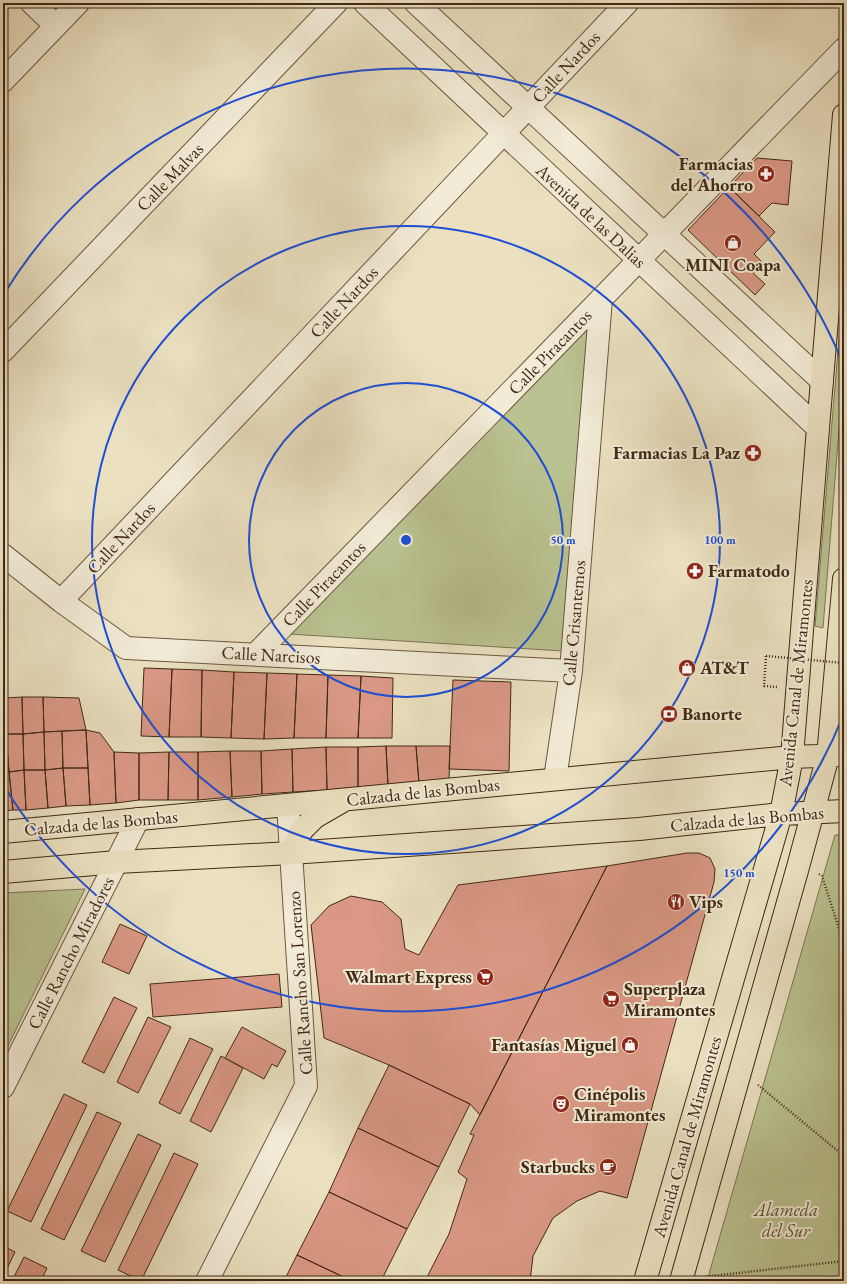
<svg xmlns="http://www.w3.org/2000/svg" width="847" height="1284" font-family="'EB Garamond',serif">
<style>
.green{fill:#bac291;stroke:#7e7554}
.building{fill:#db9985;stroke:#412816}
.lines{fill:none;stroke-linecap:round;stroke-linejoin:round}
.minor-casing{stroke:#6c5641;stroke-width:24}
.major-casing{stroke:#412816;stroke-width:24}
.path{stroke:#412816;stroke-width:2.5;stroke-dasharray:1 2;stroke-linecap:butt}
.minor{stroke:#f2ecd7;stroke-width:22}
.major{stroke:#ebe1c1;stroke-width:22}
.path-bridge{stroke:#412816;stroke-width:2.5;stroke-dasharray:1 2;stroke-linecap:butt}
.ring{fill:none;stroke:#1d4ed8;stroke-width:2}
.labels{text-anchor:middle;stroke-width:4;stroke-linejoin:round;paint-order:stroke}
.street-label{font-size:18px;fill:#412816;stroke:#f2ecd7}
.poi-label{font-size:18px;font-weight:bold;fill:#412816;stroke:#f2ecd7;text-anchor:start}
.park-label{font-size:18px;font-style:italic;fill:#5f4e35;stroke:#f2ecd7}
.centre{fill:#1d4ed8;stroke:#f2ecd7;stroke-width:2}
.ring-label{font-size:12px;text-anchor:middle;font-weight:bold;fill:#1d4ed8;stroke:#f2ecd7;stroke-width:4;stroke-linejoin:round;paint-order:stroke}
</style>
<rect width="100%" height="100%" fill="#ebe1c1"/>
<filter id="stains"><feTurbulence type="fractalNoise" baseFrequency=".005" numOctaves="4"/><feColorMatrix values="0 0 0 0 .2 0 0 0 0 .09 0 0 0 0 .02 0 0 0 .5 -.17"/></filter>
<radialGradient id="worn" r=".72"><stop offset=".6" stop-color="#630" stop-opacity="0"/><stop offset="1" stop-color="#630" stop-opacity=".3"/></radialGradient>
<!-- green -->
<path class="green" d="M844,279V368L823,628L815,626Z
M595,313L563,651L289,634Z
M835,835H844V1281H707Z
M85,889L3,1056V893Z"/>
<!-- building -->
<path class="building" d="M757,158L792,161L788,205L772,203L759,216L729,187Z
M729,187L775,232L754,254L763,263L753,273L765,284L755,295L688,230Z
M144,668L172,669L169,737L141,736Z
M172,669L202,670L201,737H169Z
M202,670L234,672L231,738L201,737Z
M234,672L267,673L264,739L231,738Z
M267,673L297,674L294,738L264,739Z
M297,674L328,675L326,738H294Z
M328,675L361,676L358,738H326Z
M361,676L393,678L392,738H358Z
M453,680L511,682L509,771L449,769Z
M22,697H43L44,732L23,734Z
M22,697L23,734H6L5,698Z
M43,697L79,698L86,730L44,732Z
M3,698H5L6,734H3Z
M86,730L100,733L114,752L116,803L90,805Z
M86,730L88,768H63L62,731Z
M62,731L63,768L45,770L44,732Z
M44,732L45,770H24L23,734Z
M3,734H6L9,772H3Z
M6,734H23L24,770L9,772Z
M386,746L388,786L358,787V747Z
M386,746H416L419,783L388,786Z
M416,746H450L449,780L419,783Z
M326,747L327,790L293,792L292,749Z
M326,747H358V787L327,790Z
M292,749L293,792L262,794L261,751Z
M230,751L232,797L198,800V752Z
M230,751H261L262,794L232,797Z
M114,752L139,753V800L116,803Z
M169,752L168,800H139V753Z
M169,752H198V800H168Z
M63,768H88L90,805L66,806Z
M63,768L66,806L48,808L45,770Z
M24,770H45L48,808L26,810Z
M24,770L26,810H13L9,772Z
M3,772H9L13,810L3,811Z
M687,853H699L710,858L715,869L714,882L627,1198L600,1191L577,1201L553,1218L533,1256L530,1281H425L449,1234L467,1179L458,1172L474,1135L470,1134L607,866Z
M607,866L480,1115L470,1104L389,1065L324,1038L311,925L329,906L351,896L382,902L401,919L405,949L419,955L458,885Z
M120,924L147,936L129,974L102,962Z
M279,974L282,1007L153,1017L150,984Z
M114,997L137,1008L104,1073L82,1062Z
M148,1017L171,1027L138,1093L117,1082Z
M242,1027L286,1051L277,1067L272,1064L264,1079L225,1058Z
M190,1038L213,1049L180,1114L159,1103Z
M221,1056L243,1068L211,1132L190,1121Z
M389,1065L470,1104L439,1167L358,1128Z
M64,1094L87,1105L31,1222L7,1211Z
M97,1112L121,1123L64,1240L41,1229Z
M358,1128L439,1167L407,1229L329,1192Z
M138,1134L161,1145L105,1262L81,1251Z
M174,1153L198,1164L141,1281L118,1270Z
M329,1192L407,1229L381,1281H352L297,1255Z
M3,1246L15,1252L3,1277Z
M297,1255L352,1281H284Z
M24,1257L47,1268L41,1281H12Z"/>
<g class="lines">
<defs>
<path id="minor" d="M32,3L56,26
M365,3L818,428
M416,3L822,381
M3,81L78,3
M3,351L336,3
M3,555L61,601L126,648L571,671
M61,601L627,3
M256,654L844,49
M555,779L571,671L601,299
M3,1087L138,819
M207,1281L306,1086L288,805"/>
<path id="major" d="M3,832L792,757L844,755
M291,853L302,830L315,817L341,802
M3,872L117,862L291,853L639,829L781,814L844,811
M645,1281L781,814L792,757L818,428L844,115
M681,1281L798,867L828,756L844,579"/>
</defs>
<!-- minor casing -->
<use href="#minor" class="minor-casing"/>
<!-- major casing -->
<use href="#major" class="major-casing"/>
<!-- path -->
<path class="path" d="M766,656L764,686L777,687
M819,874L822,876L844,944
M758,1085L844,1156
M703,1277L844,1261"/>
<!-- minor -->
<use href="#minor" class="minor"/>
<!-- major -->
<use href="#major" class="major"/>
<!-- path-bridge -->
<path class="path-bridge" d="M766,656L844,663"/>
</g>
<!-- distance rings -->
<g class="ring">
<circle cx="406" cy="540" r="157"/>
<circle cx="406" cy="540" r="314"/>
<path d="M843 716A471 471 0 0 1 4 786M4 294A471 471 0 0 1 843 364"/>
</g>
<!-- icons -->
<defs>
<symbol id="pharmacy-disc" viewBox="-11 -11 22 22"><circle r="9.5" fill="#8f2418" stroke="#f2ecd7"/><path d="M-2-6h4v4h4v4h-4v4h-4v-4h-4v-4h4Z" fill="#fff"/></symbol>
<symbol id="shop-disc" viewBox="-11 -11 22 22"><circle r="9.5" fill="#8f2418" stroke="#f2ecd7"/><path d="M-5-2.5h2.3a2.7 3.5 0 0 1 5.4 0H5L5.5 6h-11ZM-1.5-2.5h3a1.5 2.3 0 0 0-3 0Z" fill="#fff"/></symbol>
<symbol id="bank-disc" viewBox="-11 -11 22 22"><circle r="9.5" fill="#8f2418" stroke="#f2ecd7"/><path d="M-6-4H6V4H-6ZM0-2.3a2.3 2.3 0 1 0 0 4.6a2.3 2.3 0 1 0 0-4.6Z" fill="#fff"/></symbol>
<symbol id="restaurant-disc" viewBox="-11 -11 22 22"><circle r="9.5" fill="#8f2418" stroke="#f2ecd7"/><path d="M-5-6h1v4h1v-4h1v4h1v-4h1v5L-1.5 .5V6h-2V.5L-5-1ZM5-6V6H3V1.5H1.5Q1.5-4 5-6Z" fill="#fff"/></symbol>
<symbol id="supermarket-disc" viewBox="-11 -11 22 22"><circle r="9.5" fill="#8f2418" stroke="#f2ecd7"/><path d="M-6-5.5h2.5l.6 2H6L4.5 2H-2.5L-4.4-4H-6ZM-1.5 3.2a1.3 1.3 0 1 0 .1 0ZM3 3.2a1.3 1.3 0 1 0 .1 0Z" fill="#fff"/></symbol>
<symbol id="theatre-disc" viewBox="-11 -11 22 22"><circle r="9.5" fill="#8f2418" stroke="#f2ecd7"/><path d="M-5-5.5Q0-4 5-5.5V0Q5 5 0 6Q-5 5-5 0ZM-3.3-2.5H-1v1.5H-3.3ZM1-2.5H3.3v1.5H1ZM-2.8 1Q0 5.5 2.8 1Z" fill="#fff"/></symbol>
<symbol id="cafe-disc" viewBox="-11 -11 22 22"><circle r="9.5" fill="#8f2418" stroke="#f2ecd7"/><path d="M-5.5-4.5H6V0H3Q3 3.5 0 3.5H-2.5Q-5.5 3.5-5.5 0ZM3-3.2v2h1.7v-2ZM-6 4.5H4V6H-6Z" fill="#fff"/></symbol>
</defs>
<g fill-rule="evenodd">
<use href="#pharmacy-disc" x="756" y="164" width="20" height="20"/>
<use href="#shop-disc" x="723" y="233" width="20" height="20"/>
<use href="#pharmacy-disc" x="743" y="443" width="20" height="20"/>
<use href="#pharmacy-disc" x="685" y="561" width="20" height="20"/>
<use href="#shop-disc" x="677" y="658" width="20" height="20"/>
<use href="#bank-disc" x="659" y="704" width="20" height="20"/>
<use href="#restaurant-disc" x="666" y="892" width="20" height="20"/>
<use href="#supermarket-disc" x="475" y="967" width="20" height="20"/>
<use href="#supermarket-disc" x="601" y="989" width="20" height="20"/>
<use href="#shop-disc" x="620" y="1035" width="20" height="20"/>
<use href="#theatre-disc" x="551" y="1094" width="20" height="20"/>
<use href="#cafe-disc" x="598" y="1157" width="20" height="20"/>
</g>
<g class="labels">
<!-- street labels -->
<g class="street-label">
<text transform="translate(566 67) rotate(-47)" y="6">Calle Nardos</text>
<text transform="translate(170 177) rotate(-46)" y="6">Calle Malvas</text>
<text transform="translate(591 216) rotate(43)" y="6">Avenida de las Dalias</text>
<text transform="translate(344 302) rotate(-47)" y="6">Calle Nardos</text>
<text transform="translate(550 352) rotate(-46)" y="6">Calle Piracantos</text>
<text transform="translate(121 538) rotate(-47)" y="6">Calle Nardos</text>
<text transform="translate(324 584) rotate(-46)" y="6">Calle Piracantos</text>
<text transform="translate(574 623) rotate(-85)" y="6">Calle Crisantemos</text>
<text transform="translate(271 655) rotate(3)" y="6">Calle Narcisos</text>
<text transform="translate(796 683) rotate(-84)" y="6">Avenida Canal de Miramontes</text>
<text transform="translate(423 792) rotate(-6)" y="6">Calzada de las Bombas</text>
<text transform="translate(747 819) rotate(-5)" y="6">Calzada de las Bombas</text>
<text transform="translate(101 823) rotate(-5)" y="6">Calzada de las Bombas</text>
<text transform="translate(71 953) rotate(-63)" y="6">Calle Rancho Miradores</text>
<text transform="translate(300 983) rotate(-94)" y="6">Calle Rancho San Lorenzo</text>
<text transform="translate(687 1137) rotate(-74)" y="6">Avenida Canal de Miramontes</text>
</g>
<!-- poi labels -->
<g class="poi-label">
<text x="753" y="170" text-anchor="end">Farmacias<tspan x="753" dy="21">del Ahorro</tspan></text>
<text x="733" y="271" text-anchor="middle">MINI Coapa</text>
<text x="740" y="459" text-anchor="end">Farmacias La Paz</text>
<text x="708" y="577">Farmatodo</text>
<text x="700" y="674">AT&amp;T</text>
<text x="682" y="720">Banorte</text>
<text x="689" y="908">Vips</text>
<text x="472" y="983" text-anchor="end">Walmart Express</text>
<text x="624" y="995">Superplaza<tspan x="624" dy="21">Miramontes</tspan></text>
<text x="617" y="1051" text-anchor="end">Fantasías Miguel</text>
<text x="574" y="1100">Cinépolis<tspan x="574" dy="21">Miramontes</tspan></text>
<text x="595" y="1173" text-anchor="end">Starbucks</text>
</g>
<!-- park labels -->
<g class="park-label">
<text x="786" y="1216">Alameda<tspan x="786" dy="21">del Sur</tspan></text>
</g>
</g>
<circle cx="406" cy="540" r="6" class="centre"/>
<g class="ring-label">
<text x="563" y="544">50 m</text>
<text x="720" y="544">100 m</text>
<text x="739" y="877">150 m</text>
</g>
<!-- margin -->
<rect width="847" height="1284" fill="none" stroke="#ebe1c1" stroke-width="16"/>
<rect x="4" y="4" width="839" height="1276" fill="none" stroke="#412816" stroke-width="2"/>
<rect x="8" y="8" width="831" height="1268" fill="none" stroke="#412816"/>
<rect width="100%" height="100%" filter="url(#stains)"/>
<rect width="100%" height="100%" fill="url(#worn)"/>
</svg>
